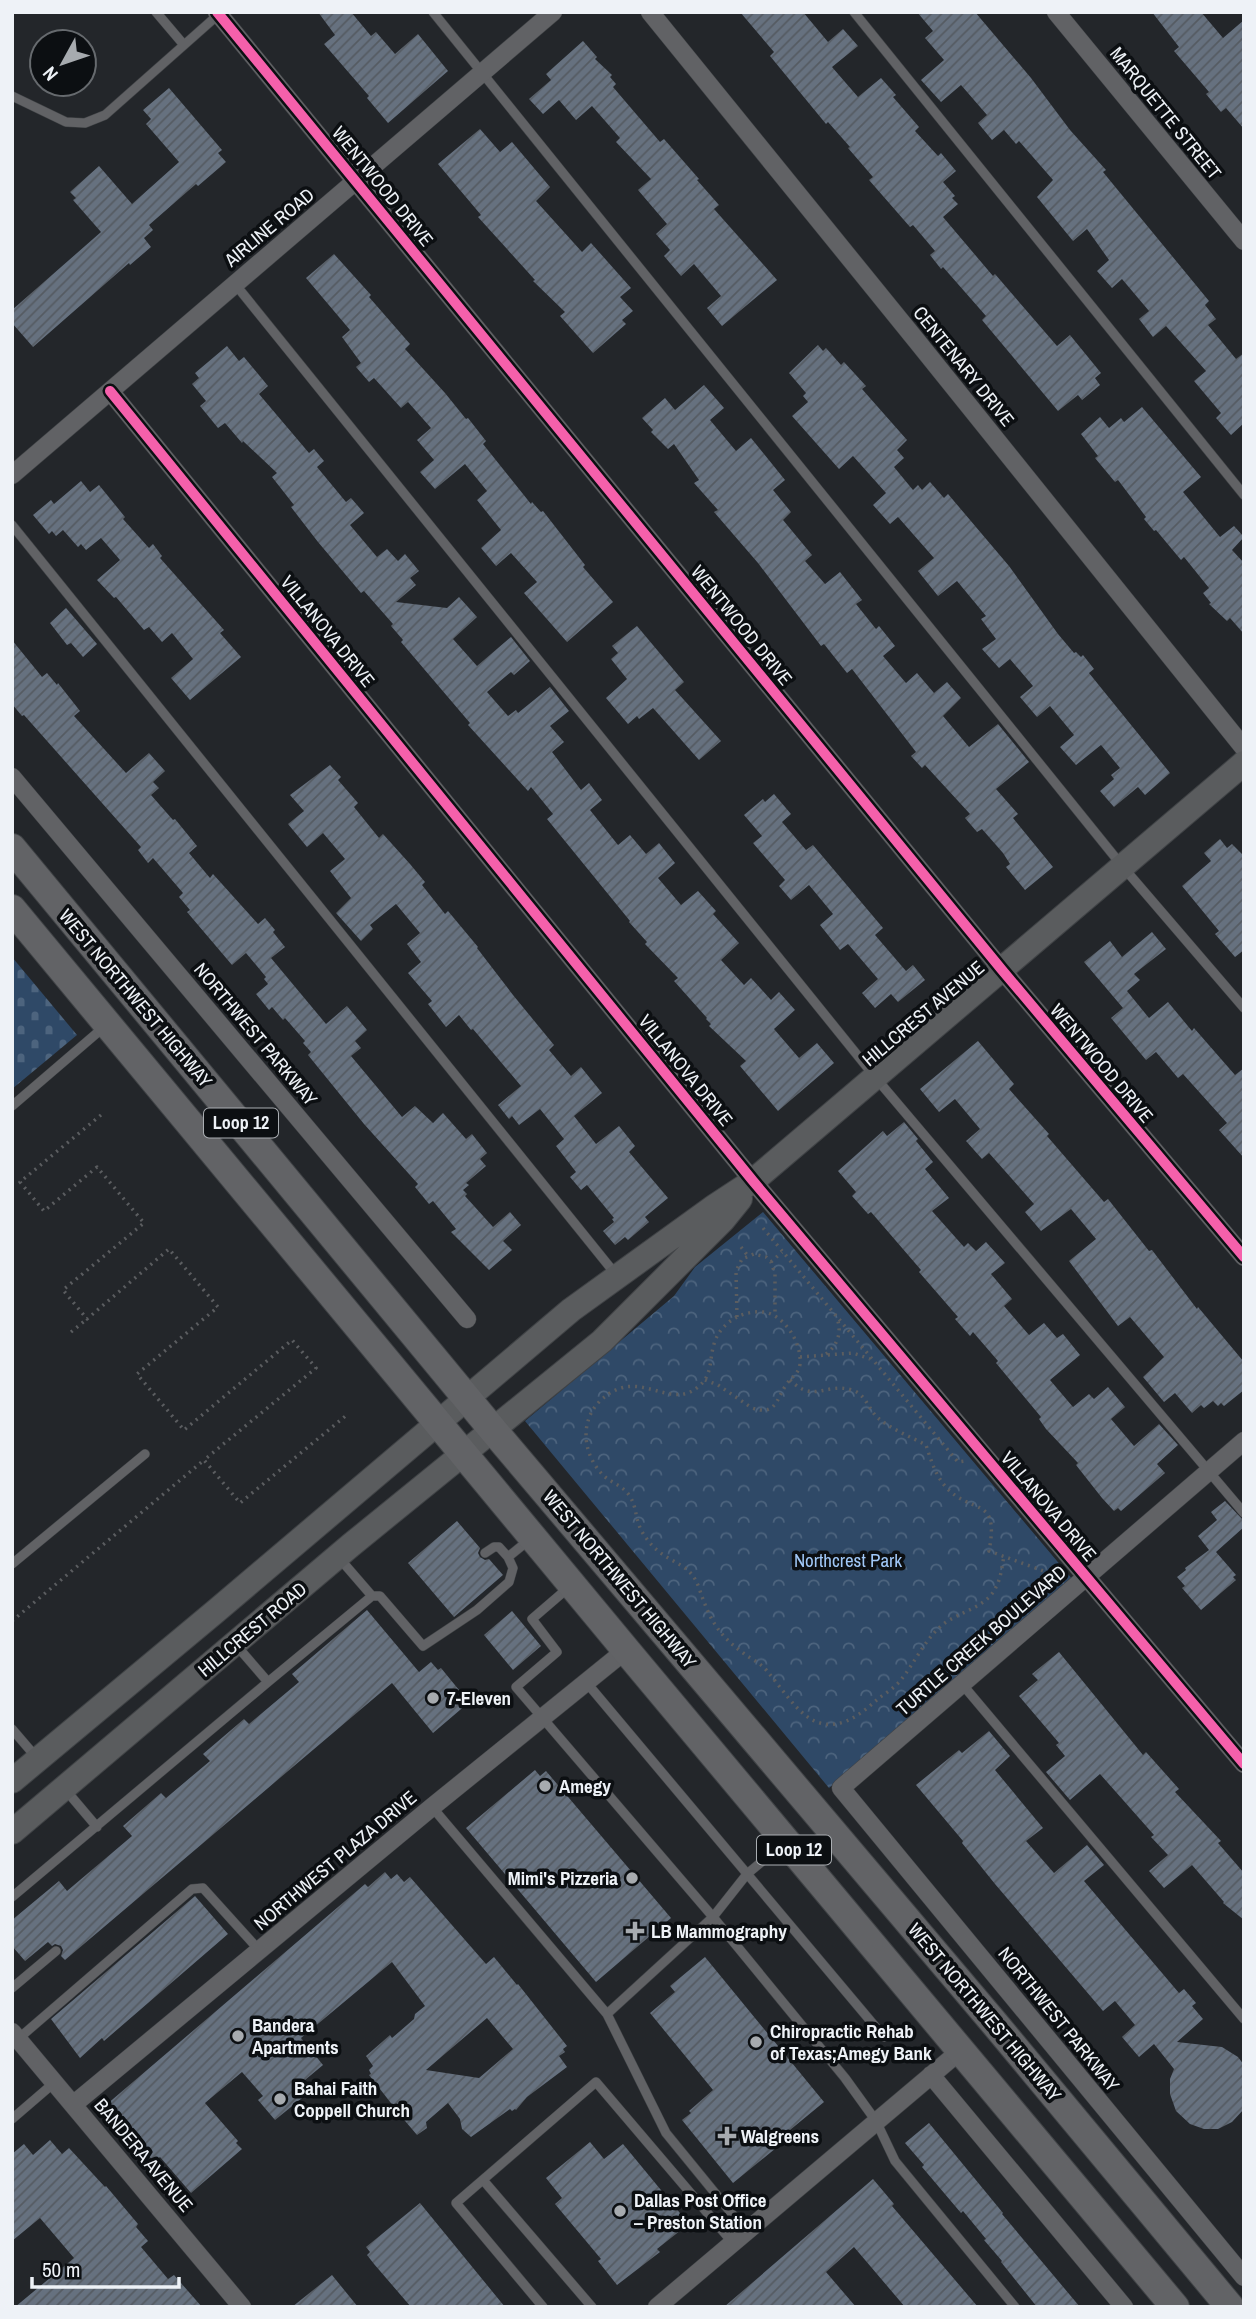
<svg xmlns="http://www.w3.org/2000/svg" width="1256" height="2319" font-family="'Archivo Narrow',sans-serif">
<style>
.cemetery{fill:url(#cemetery-stones)}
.park{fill:url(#park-crowns)}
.building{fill:url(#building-hatch);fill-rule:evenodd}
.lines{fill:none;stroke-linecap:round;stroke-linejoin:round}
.lane-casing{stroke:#404346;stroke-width:10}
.street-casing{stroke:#404346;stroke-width:19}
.secondary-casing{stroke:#404346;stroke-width:26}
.primary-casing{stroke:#404346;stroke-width:30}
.path{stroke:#5b5d60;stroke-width:3.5;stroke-dasharray:2 5;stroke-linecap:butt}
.lane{stroke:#616265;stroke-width:9}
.street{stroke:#616265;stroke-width:18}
.secondary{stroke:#5a5c5e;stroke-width:24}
.primary{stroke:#626366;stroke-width:28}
.cycleway-casing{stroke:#0c0f12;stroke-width:15}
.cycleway{stroke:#f560ab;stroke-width:10}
.poi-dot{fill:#a7abaf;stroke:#0c0f12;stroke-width:2.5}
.labels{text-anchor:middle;stroke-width:7;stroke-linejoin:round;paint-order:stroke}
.shield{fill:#0c0f12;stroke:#aaaeb2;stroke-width:2}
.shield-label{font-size:18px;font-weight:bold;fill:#eef2f7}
.street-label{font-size:19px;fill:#eef2f7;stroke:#0c0f12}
.park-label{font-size:19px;fill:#a1c8f7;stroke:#0c0f12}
.poi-label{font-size:19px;font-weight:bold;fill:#eef2f7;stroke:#0c0f12;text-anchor:start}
</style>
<defs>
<pattern id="cemetery-stones" width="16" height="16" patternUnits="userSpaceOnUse" patternTransform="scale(1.75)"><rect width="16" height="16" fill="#2f4967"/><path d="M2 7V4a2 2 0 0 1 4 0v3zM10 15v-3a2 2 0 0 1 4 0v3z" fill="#4d647e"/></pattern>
<pattern id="park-crowns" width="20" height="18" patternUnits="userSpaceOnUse" patternTransform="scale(1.75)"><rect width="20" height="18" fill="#2f4967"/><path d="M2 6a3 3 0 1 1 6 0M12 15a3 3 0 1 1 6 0" fill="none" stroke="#4d647e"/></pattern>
<pattern id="building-hatch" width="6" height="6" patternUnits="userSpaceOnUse" patternTransform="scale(1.75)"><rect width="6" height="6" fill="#66717f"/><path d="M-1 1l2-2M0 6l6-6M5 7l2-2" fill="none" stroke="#555b62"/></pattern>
</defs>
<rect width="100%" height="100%" fill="#23262a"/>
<!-- cemetery -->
<path class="cemetery" d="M12,957L77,1035L12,1089Z"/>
<!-- park -->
<path class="park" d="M763,1212L1073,1580L829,1788L525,1421L674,1296L695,1267Z"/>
<!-- building -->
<path class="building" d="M318,12H351L371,36L376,32L395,54L418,34L448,71L388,123L367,98L369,96L324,44L335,35Z
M740,12H803L828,42L843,29L858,46L832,67L858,97L881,78L896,95L893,97L919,127L915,131L938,156L941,153L956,171L943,182L955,196L952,198L958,204L943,217L993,276L995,274L1057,346L1070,335L1101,373L1095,378L1100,385L1082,400L1078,395L1058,411L982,320L986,316L943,267L941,269L930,255L935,251L913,225L910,227L869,180L873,177L848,148L850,147L828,122L826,124L770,56L774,52Z
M917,12H975L1031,78L1070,130L1106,170L1103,172L1209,301L1205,305L1216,319L1208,325L1236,359L1244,353V423L1231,435L1216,418L1221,413L1194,381L1206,371L1166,326L1153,337L1139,319L1149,311L1122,279L1112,288L1097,271L1109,260L1087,229L1073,241L1037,197L1053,180L1019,141L1016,144L1004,130L992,140L978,123L987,115L961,85L941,102L921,80L944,60L925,38L933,31Z
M1152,12H1201L1223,38L1244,20V129L1226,108L1221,112L1206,94L1209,92L1174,51L1179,47Z
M583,41L597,57L595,59L612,75L610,77L616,84L613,87L660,142L664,139L699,179L697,180L719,205L714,209L777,280L722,326L707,308L721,296L694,264L681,276L664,256L670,250L656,234L667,224L638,190L651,179L616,142L620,138L592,106L576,120L559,100L543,114L529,99L551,80L546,74Z
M169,88L222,150L218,153L226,162L198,186L196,184L149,225L153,230L144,238L151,247L130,265L129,263L33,347L12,323V310L101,232L73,200L76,198L70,192L99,166L132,204L179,162L146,124L151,119L143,110Z
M480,129L500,152L512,142L550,187L536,201L582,252L591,243L631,288L620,297L633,311L622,320L626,324L593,353L560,316L565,312L533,281L535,280L478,217L481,215L438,164Z
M334,254L371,295L369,297L410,344L405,349L445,393L466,419L468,418L486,441L483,444L531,504L532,502L541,512L543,511L585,565L583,567L613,602L567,642L524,593L537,582L511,553L496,566L481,548L501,530L477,500L487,491L465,464L435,489L420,472L434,460L417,440L431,428L408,402L401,408L374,378L369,382L356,367L361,363L342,337L350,330L306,278Z
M818,345L823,351L826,348L841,365L844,362L866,386L862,389L907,440L897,450L904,458L894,467L913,490L918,485L922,490L930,482L944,498L948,494L1009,566L1058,634L1074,653L1076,652L1081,657L1083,655L1094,669L1089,673L1170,773L1145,795L1138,787L1114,807L1100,791L1114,779L1111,775L1120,768L1101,745L1076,765L1060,747L1074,735L1050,706L1037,717L1020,697L1033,686L1010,659L999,668L982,649L996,639L981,619L986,616L957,581L938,596L918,571L934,558L898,517L890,524L873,505L886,493L853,456L839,469L792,416L808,402L803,396L806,393L789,373Z
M227,346L239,361L244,357L268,386L259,394L309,453L314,449L324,461L317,467L346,502L351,498L364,513L350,525L377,557L387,549L398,561L405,554L419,571L410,578L416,585L396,602L447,608L459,597L477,617L453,639L477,666L511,637L530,661L514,675L511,672L487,692L508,716L516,710L518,713L550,687L569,711L550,726L564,742L552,752L581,790L589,783L602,800L590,810L618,845L630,835L646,854L659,843L675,863L658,878L681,905L698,891L716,911L713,914L739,943L721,960L744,985L751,978L771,1000L779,992L795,1010L774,1029L799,1058L817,1043L834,1063L778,1111L740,1066L746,1061L709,1026L711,1024L706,1019L707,1018L674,981L678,978L645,944L647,942L629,922L630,921L547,819L553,814L531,787L528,791L468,725L470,723L401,642L403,640L391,626L393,624L364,591L361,593L318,542L291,507L294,505L272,477L277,473L243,441L242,443L225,423L218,428L200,406L206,401L192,384L199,378L195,373Z
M704,385L724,408L710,420L736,451L751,438L785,480L773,490L791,512L783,520L812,555L805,561L825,584L840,572L862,600L856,604L876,629L879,626L895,646L883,656L906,683L917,673L934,693L947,682L961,698L943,716L969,747L998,724L1029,762L996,789L1018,814L1013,818L1053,867L1025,890L1006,867L1010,864L1003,853L982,829L977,832L965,818L970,814L925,765L922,768L911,756L916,752L852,669L847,673L824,644L821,646L758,563L714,512L718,510L694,483L699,480L674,444L668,449L651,432L653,430L642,418L665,398L675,410Z
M1142,407L1201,477L1183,492L1220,537L1234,526L1244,537L1232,550L1244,563V634L1230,618L1227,621L1209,604L1211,603L1203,593L1209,588L1184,557L1181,560L1156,530L1154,531L1144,519L1146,517L1118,480L1115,482L1095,458L1098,456L1081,434L1100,417L1109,428L1121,418L1124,422Z
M81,481L90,492L99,485L125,517L123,519L149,548L153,544L162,556L160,558L224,630L220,633L241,657L190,700L171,678L193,659L172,633L162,642L149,627L144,630L116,597L114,598L97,580L120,560L101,538L86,550L81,544L78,547L63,530L56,536L52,531L49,534L33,515L51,500L54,504Z
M66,608L97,644L83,657L71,643L67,645L50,623Z
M637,626L684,682L675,690L721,741L699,760L653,708L639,719L637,716L628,724L606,698L627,679L611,659L618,653L612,646Z
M12,640L42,677L47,673L57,685L58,683L80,711L74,716L126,773L149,753L165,771L153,782L159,788L151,795L173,820L175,819L197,846L189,853L210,878L213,874L258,924L265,918L275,930L273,932L285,947L271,958L326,1024L347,1006L367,1030L355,1041L361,1048L351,1056L402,1117L415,1106L433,1123L443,1113L466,1139L472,1134L487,1153L480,1159L486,1166L466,1183L469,1185L463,1190L467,1194L465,1196L493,1227L510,1212L521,1225L503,1241L512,1250L489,1270L451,1232L456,1229L433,1201L429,1204L415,1187L418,1184L364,1124L308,1055L311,1052L303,1043L305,1041L285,1018L283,1020L272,1007L269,1010L256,994L268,984L264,979L266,977L246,953L232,965L187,912L190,910L179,897L183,893L153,858L148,863L138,850L141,847L24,715L22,716L12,704Z
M330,765L341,777L338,780L358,803L354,807L379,838L383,834L410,864L425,882L422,885L445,914L448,911L478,947L477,948L513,995L554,1045L549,1050L571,1076L581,1067L602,1093L574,1116L596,1144L619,1126L635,1146L629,1152L668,1198L645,1217L649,1222L628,1240L625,1237L615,1245L603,1231L614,1222L612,1219L614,1218L587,1185L581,1190L570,1177L576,1172L556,1146L564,1139L540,1109L519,1125L512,1116L509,1119L498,1105L521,1086L473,1029L471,1030L459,1015L446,1027L428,1004L432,1001L408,973L421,962L407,944L420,933L396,904L370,925L373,929L361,941L336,913L351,898L330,871L345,859L323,833L307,847L288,824L304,811L290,795Z
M774,794L791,814L782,822L806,850L813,845L883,928L875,935L906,971L913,965L925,980L898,1002L891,994L875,1008L862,993L878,979L848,944L840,950L820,925L833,914L809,885L791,900L779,886L785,880L753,843L762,836L744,815L763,799L765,802Z
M1220,839L1227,848L1232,844L1244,856V950L1235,957L1215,934L1219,931L1182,886L1211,861L1204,853Z
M1152,932L1166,949L1134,974L1140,980L1127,991L1149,1018L1168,1002L1192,1031L1194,1028L1235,1075L1244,1068V1158L1219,1130L1227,1123L1183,1074L1178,1078L1156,1052L1146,1060L1111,1018L1123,1008L1084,962L1110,941L1122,957Z
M978,1041L1014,1084L1009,1089L1049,1134L1047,1136L1104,1202L1108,1199L1149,1251L1152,1250L1197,1309L1198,1307L1244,1362V1390L1224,1406L1221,1403L1218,1406L1213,1401L1204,1408L1201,1405L1192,1413L1175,1393L1164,1402L1143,1377L1164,1357L1130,1317L1118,1326L1069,1261L1096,1239L1071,1209L1041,1231L1025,1212L1034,1204L989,1153L982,1159L966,1141L980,1129L955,1099L939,1112L920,1089Z
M904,1122L918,1139L916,1141L933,1162L925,1169L949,1198L932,1211L964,1247L968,1243L976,1251L986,1242L1005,1263L991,1274L1012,1299L1004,1306L1029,1335L1044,1323L1057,1338L1063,1334L1080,1355L1050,1380L1073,1407L1089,1394L1094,1399L1108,1387L1125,1407L1111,1419L1134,1446L1159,1424L1178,1445L1157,1464L1165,1473L1121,1511L1118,1508L1114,1511L1102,1498L1076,1465L1078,1463L1046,1429L1039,1419L1041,1417L996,1363L998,1361L973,1332L970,1336L955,1319L958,1317L919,1272L921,1270L871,1212L868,1214L852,1196L856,1192L838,1171L883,1131L887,1136Z
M1225,1501L1244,1521V1527L1216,1552L1236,1575L1233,1577L1236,1580L1201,1610L1182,1588L1185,1586L1177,1577L1186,1570L1185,1568L1209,1550L1198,1536L1217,1520L1211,1512Z
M457,1521L480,1548L478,1553L480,1557L485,1560L489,1559L503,1575L454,1617L408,1563Z
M367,1610L419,1672L431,1662L438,1670L441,1668L459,1690L457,1692L467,1704L433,1733L392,1683L65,1960L61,1956L63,1950L61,1946L55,1944L52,1946L48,1942L25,1961L12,1946V1920L59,1881L67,1891L132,1836L123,1826L161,1793L166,1798L210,1761L203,1754L244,1719L249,1724L299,1682L292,1674Z
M512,1611L541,1646L513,1670L484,1635Z
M1059,1652L1143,1755L1146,1752L1179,1789L1175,1792L1221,1841L1218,1843L1244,1873V1920L1223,1903L1224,1902L1192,1865L1164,1888L1149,1871L1168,1855L1151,1837L1154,1835L1100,1774L1070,1800L1046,1772L1065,1756L1056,1745L1059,1743L1019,1696L1038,1680L1032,1674Z
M989,1731L1010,1756L995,1770L1043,1828L1026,1841L1054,1873L1087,1845L1104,1865L1084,1881L1179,1993L1184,1989L1196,2003L1192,2006L1203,2019L1177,2042L1222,2047L1238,2057L1244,2065V2109L1232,2122L1218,2129H1204L1190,2124L1176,2111L1170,2094V2079L1174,2069L1154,2044L1139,2057L1122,2037L1135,2025L1115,2001L1103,2011L995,1884L962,1843L963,1841L916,1785L959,1750L962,1753Z
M535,1770L540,1776L546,1771L671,1918L596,1982L466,1828Z
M385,1872L391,1879L397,1874L404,1882L410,1877L486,1964L494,1957L517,1985L518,1984L567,2046L563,2049L565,2052L559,2056L567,2067L527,2097L516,2110L515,2109L512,2111L510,2109L471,2137L462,2129L460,2119L448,2103L426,2122L427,2128L417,2135L400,2115L398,2117L394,2107L369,2075L371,2074L369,2070L373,2066L366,2056L390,2035L392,2038L414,2019L415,2014L425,2006L392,1962L301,2038L323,2065L299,2085L307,2094L275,2120L258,2100L263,2096L242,2072L205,2103L238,2141L236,2143L242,2149L191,2193L160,2157L154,2162L106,2105L365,1884L368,1887ZM487,2018L513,2049L479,2078L426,2070Z
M195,1896L228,1934L104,2041L102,2038L80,2058L51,2019Z
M705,1957L824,2102L773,2144L776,2148L733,2183L682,2120L691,2113L689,2111L713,2090L650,2013L675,1992L670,1986Z
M929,2123L1003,2213L1002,2214L1080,2307H1037L1001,2262L1002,2261L984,2240L986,2239L963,2211L961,2213L922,2167L924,2165L905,2143Z
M50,2140L62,2154L69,2148L105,2187L106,2186L138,2224L136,2227L148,2241L141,2247L168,2279L174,2275L202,2307H15L74,2258L40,2218L12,2241V2154L24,2144L33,2155Z
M590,2142L604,2159L623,2144L684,2218L676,2225L681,2230L657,2249L660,2252L617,2285L598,2261L601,2259L555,2204L562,2198L546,2178Z
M873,2179L894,2204L892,2206L978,2307H905L854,2247L826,2272L856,2307H724Z
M420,2203L505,2307H411L374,2264L367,2255L370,2252L366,2247Z
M332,2275L358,2307H292Z"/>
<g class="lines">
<defs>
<path id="lane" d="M156,12L184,45
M433,12L1123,867L1244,1008
M854,12L1244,495
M12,96L66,122L85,123L105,115L219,14
M235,284L875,1077L1244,1513
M12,525L617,1276
M12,1106L104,1027
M485,1553L494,1547H499L508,1557
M12,1564L145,1454
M568,1588L532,1619L557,1652L516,1687L713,1917L845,2078L876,2121L895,2161L1015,2307
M372,1596H380L423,1646L477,1610L509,1582L513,1568L508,1557L529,1540
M268,1682L372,1596L340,1559
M586,1682L884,2037
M962,1684L1244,2019
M12,1729L36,1757
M64,1788L97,1827
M432,1807L607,2014L666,2133L746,2231
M12,1897L268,1682L236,1645
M12,1988L56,1951
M607,2014L713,1917L747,1874L783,1844
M18,2039L192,1889L203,1888L259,1950
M12,2119L55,2082
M483,2180L592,2307
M543,2307L456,2203L596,2082L733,2243"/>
<path id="street" d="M217,12L1002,970L1244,1257
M650,12L916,340L1244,748
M1056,12L1244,241
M110,391L753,1181L1244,1764
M12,475L553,12
M12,777L467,1319
M1244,1441L841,1788L1244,2277
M12,2032L242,2307
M931,2075L1124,2307
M74,2104L432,1807L626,1650
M657,2307L960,2051"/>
<path id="secondary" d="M12,1781L216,1611L571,1310L715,1206L753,1181L1244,763
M12,1832L351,1545L602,1341L723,1220L740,1199"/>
<path id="primary" d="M12,848L493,1430L995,2024L1230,2307
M12,909L626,1650L1175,2307"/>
</defs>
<!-- lane casing -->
<use href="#lane" class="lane-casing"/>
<!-- street casing -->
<use href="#street" class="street-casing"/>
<!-- secondary casing -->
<use href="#secondary" class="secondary-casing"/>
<!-- primary casing -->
<use href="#primary" class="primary-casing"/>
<!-- path -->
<path class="path" d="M101,1115L20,1182L44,1211L97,1167L144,1223L63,1290L87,1319L169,1249L218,1307L137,1374L184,1430L292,1340L316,1368L204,1460L240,1503L348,1414
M763,1228L958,1462L966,1461
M741,1247L748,1256
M771,1262L782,1252
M737,1317L736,1271L742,1259L754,1254L766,1257L771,1262L775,1274V1315
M71,1332L87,1319
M826,1354C838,1345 842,1332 837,1318
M800,1357L853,1353L870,1359
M705,1380L718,1385L752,1408C776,1416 776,1400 786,1385C791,1377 799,1374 800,1364C802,1343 784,1314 763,1312C742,1310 720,1323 714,1344C709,1360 713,1375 698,1387C668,1412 638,1364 600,1401C578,1423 584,1457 604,1476C612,1483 623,1486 629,1495C636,1505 635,1514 639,1525C642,1534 650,1544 657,1550C674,1565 691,1564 699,1588C709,1617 716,1633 742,1652C750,1659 760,1662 767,1671C780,1686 793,1707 809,1718C836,1735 860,1715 879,1698C886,1693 894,1688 900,1681C914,1664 924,1641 941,1626C957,1612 987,1608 996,1587C1001,1578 1002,1566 1004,1556
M790,1380C814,1404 826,1382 852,1390C866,1394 868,1409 878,1418C891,1429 911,1437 926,1445C931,1460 935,1474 945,1486C971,1516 1000,1494 989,1551L1060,1577
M12,1621L204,1460"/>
<!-- lane -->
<use href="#lane" class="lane"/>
<!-- street -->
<use href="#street" class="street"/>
<!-- secondary -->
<use href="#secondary" class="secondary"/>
<!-- primary -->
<use href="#primary" class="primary"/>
<defs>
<path id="cycleway" d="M217,12L1002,970L1244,1257
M110,391L753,1181L1244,1764"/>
</defs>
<!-- cycleway casing -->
<use href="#cycleway" class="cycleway-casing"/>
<!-- cycleway -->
<use href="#cycleway" class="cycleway"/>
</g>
<!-- markers -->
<g class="poi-dot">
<circle cx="433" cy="1698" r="7"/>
<circle cx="545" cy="1786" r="7"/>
<circle cx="632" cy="1878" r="7"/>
<path d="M631.5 1920.5h7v7h7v7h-7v7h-7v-7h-7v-7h7z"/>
<circle cx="238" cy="2036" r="7"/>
<circle cx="756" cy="2042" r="7"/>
<circle cx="280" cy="2099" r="7"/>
<path d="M723.5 2125.5h7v7h7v7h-7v7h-7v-7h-7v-7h7z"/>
<circle cx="620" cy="2211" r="7"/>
</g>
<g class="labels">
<!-- shield labels -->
<g class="shield">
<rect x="204" y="1108.5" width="74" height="29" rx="5"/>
<rect x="757" y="1835.5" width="74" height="29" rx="5"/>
</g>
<g class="shield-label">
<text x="241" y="1129">Loop 12</text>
<text x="794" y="1856">Loop 12</text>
</g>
<!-- street labels -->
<g class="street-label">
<text transform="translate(1166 113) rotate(51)" y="7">MARQUETTE STREET</text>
<text transform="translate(383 186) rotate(51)" y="7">WENTWOOD DRIVE</text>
<text transform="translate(269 227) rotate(-40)" y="7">AIRLINE ROAD</text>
<text transform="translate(964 366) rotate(51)" y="7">CENTENARY DRIVE</text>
<text transform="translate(742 625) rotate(51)" y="7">WENTWOOD DRIVE</text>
<text transform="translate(328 631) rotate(51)" y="7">VILLANOVA DRIVE</text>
<text transform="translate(136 998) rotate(50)" y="7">WEST NORTHWEST HIGHWAY</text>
<text transform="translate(923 1013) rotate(-40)" y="7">HILLCREST AVENUE</text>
<text transform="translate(256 1034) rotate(50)" y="7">NORTHWEST PARKWAY</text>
<text transform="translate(1102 1063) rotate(50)" y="7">WENTWOOD DRIVE</text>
<text transform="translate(686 1070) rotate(51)" y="7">VILLANOVA DRIVE</text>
<text transform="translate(1049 1506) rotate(50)" y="7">VILLANOVA DRIVE</text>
<text transform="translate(620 1579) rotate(50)" y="7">WEST NORTHWEST HIGHWAY</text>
<text transform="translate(252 1629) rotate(-40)" y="7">HILLCREST ROAD</text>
<text transform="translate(981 1640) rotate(-41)" y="7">TURTLE CREEK BOULEVARD</text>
<text transform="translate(335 1860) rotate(-40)" y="7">NORTHWEST PLAZA DRIVE</text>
<text transform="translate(985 2012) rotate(50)" y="7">WEST NORTHWEST HIGHWAY</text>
<text transform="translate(1059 2019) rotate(51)" y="7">NORTHWEST PARKWAY</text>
<text transform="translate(144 2155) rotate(50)" y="7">BANDERA AVENUE</text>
</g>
<!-- park labels -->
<g class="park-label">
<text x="848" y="1567">Northcrest Park</text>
</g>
<!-- poi labels -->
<g class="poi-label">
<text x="447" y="1705">7-Eleven</text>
<text x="559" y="1793">Amegy</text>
<text x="618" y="1885" text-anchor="end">Mimi's Pizzeria</text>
<text x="651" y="1938">LB Mammography</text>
<text x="252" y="2032">Bandera<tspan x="252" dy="22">Apartments</tspan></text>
<text x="770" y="2038">Chiropractic Rehab<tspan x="770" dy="22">of Texas;Amegy Bank</tspan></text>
<text x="294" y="2095">Bahai Faith<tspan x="294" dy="22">Coppell Church</tspan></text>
<text x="741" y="2143">Walgreens</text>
<text x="634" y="2207">Dallas Post Office<tspan x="634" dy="22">– Preston Station</tspan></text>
</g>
</g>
<!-- border -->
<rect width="1256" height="2319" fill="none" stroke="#eef2f7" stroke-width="28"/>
<!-- north arrow -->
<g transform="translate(63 63) rotate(230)"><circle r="33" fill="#0c0f12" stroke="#666a6e" stroke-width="2"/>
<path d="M0-5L12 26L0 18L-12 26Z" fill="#a7abaf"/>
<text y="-10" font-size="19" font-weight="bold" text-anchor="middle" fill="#eef2f7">N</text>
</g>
<!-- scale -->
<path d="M32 2277v10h147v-10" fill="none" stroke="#eef2f7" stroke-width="3.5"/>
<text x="42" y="2277" font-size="21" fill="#eef2f7" stroke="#0c0f12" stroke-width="5" paint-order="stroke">50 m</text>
</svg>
